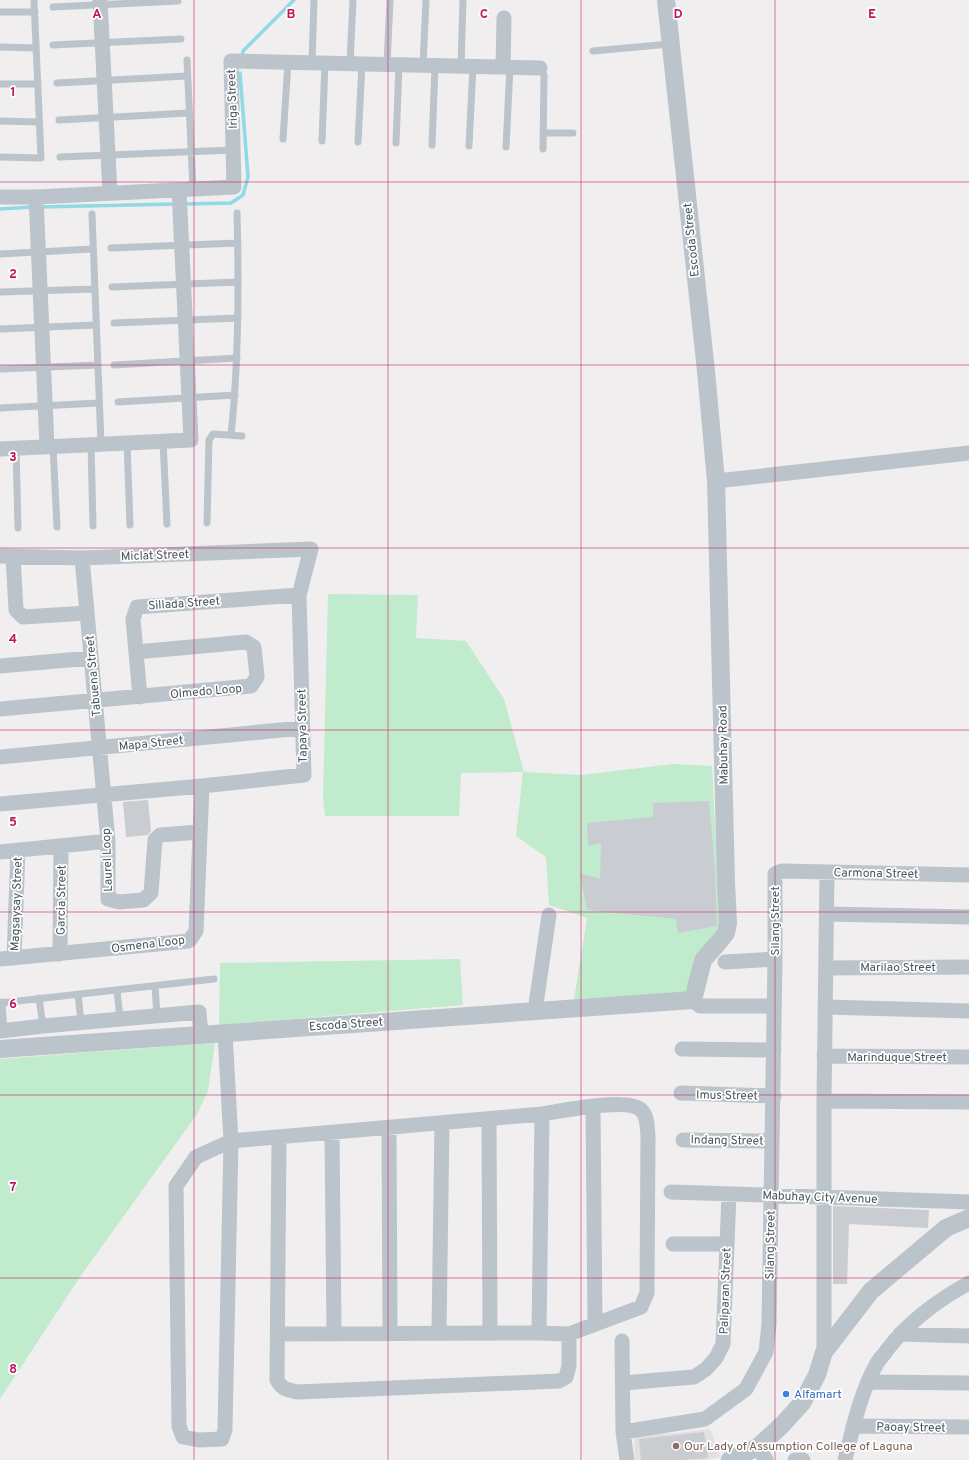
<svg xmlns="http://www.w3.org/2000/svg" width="969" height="1460" font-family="Overpass,sans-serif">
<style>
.education{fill:#e2e0e0}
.green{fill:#c0ebcd}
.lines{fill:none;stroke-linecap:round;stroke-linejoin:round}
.stream{stroke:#90dae5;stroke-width:3.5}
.building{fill:#c9ccd1}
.service{stroke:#bbc4ca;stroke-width:7}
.minor{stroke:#bbc4ca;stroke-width:15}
.tertiary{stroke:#bbc4ca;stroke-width:18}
.grid{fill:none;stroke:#c2185b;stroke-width:1;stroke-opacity:0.55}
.shop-dot{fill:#3f7fe0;stroke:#fff;stroke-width:1.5}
.education-dot{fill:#8d6e63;stroke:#fff;stroke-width:1.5}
.labels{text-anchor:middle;stroke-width:3.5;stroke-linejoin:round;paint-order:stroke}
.street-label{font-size:12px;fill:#48535a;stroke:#fff}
.shop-label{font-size:12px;fill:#366cbe;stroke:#fff;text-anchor:start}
.education-label{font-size:12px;fill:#785e54;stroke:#fff;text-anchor:start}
.grid-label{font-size:13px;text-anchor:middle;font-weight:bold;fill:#c2185b;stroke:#fff;stroke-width:3.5;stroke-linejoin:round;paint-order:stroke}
</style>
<rect width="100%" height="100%" fill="#f1eeef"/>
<!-- education -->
<path class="education" d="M710,1429L721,1457L706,1460H635L634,1435L677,1433Z"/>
<!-- green -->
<path class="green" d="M328,594L418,595L416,638L466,641L504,699L524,772L582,775L673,764L712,766L720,925L709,942L694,956L688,993L574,999L587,918L549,905L546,857L516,836L523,772L461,773L459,816H325L323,798Z
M460,959L463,1005L219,1025L220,963Z
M215,1043L208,1091L197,1114L80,1277L0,1399V1059Z"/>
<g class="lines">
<!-- stream -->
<path class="stream" d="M242,58L243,51L294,0
M184,204L231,203L243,195L248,177L240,73
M40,207L176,204
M0,209L32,207"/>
</g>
<!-- building -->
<path class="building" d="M148,800L151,831L148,835L126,837L123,802Z
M709,801L715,869L717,926L678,933L676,919L587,910L580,873L600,879L601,843L588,846L587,823L653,817V803Z
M833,1206L929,1210L928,1228L849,1224L847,1284H833Z
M704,1432L708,1458L682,1460H641L639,1439Z"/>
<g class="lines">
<!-- service -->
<path class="service" d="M53,7L178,1
M0,12H35
M53,45L181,39
M0,47L36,48
M593,51L670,44
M187,60L193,189
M312,63L314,0
M350,63L353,0
M387,64L390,0
M423,65L426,0
M461,66L463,0
M540,68L544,75L543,149
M57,83L187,76
M0,84H38
M59,120L189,113
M0,121L39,122
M543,133H573
M283,139L288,62
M322,141L325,63
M358,142L362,64
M396,143L399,65
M432,145L435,66
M469,146L473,66
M506,147L510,67
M0,157L41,158L34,0
M60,157L233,150
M92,214L101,444
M111,248L238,243
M0,254L93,249
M112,287L238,282
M0,292L95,289
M114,323L238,318
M0,329L96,325
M114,365L237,358
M0,369L98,365
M118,402L235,395
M0,408L99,403
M231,435C239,361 239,287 237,213
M163,441L167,524
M127,443L130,525
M91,444L93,526
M53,446L57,527
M16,448L18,528
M207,523L209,440L213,434L242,436
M155,986L157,1016
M117,990L120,1019
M78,994L81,1022
M39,998L43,1026
M2,1002L4,1031
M0,1003L214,979"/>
<!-- minor -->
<path class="minor" d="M100,0L110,193
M503,67L504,18
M0,197H36L234,187L231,61L540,68
M36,197L47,446
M0,449L191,440L179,190
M716,481L969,453
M0,556L82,558L311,549L299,595L304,775L202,786L0,804
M13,557L16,610L23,617L87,613
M82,558L108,841V899L119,902L143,900L151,893L155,840L160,835L200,832
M0,666L91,658
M140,697L133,619L137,607L299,595
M0,709L251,686L257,677L254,647L246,642L136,652
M0,757L302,728
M0,852L108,841
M827,914L969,917
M60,954L61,846
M14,958L18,850
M0,959L189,941L196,931L202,786
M725,962L775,959
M827,968L969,967
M693,1000L700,1006H774
M826,1007L969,1011
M535,1011L549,915
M0,1031L43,1026L199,1012L201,1035
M225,1033L231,1141L225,1430L222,1439L199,1440L183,1437L179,1426L176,1186L196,1157L231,1141L542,1114L539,1333
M682,1049L774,1050
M824,1056L969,1057
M681,1093L774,1096
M824,1101L969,1102
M593,1107L595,1324
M542,1114C561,1111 628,1097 641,1110C648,1116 647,1128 648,1136L647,1293L641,1307L569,1334
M489,1119L490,1333
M389,1128L390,1333
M332,1133L334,1333
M683,1140L772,1141
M671,1192L969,1202
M673,1244H727
M439,1333L442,1123
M278,1334L539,1333L569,1334V1366L566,1377L559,1381L298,1392C289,1390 282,1390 277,1380L279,1137
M900,1334L969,1336
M622,1341L623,1432L627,1460
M824,1352V1101L827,872
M868,1382L969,1383
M623,1383L694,1377L706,1369L716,1358L723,1344L729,1194
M853,1426L969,1427
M623,1432L705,1419L746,1389L766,1352L769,1324L775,959V874L782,871L969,875
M758,1447L766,1460
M795,1460H803
M845,1460C853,1428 860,1394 876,1365C879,1359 884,1355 887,1350C909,1321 938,1300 969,1283"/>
<!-- tertiary -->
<path class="tertiary" d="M0,1049L693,1000L703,960L719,942L726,933L728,923L726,882L716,481L706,371L666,0
M730,1460L758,1447L782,1425L802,1403L817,1375L824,1352L871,1291L946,1228L969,1218"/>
</g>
<!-- grid -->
<path class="grid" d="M194,0V1460M388,0V1460M581,0V1460M775,0V1460M0,182H969M0,365H969M0,548H969M0,730H969M0,912H969M0,1095H969M0,1278H969"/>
<!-- markers -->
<circle class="shop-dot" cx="786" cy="1394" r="4"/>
<circle class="education-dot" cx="676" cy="1446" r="4"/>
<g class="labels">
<!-- street labels -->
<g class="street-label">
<text transform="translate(232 99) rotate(-92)" y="4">Iriga Street</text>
<text transform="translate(691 240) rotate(-96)" y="4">Escoda Street</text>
<text transform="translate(155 555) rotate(-2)" y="4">Miclat Street</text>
<text transform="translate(184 603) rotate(-4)" y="4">Sillada Street</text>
<text transform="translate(93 676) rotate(-95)" y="4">Tabuena Street</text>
<text transform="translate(206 691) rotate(-5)" y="4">Olmedo Loop</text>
<text transform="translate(302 726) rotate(-91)" y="4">Tapaya Street</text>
<text transform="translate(151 743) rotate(-6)" y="4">Mapa Street</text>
<text transform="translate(723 745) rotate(-91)" y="4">Mabuhay Road</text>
<text transform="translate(107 860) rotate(-92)" y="4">Laurel Loop</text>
<text transform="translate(876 873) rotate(1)" y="4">Carmona Street</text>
<text transform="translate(61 900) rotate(-89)" y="4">Garcia Street</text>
<text transform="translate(16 904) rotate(-88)" y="4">Magsaysay Street</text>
<text transform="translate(775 921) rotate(-90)" y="4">Silang Street</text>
<text transform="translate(148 944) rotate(-7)" y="4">Osmena Loop</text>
<text x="898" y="971">Marilao Street</text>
<text transform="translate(346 1024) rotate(-4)" y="4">Escoda Street</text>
<text x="897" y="1061">Marinduque Street</text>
<text transform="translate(727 1095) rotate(1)" y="4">Imus Street</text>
<text transform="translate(727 1140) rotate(1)" y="4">Indang Street</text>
<text transform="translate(820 1197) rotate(2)" y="4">Mabuhay City Avenue</text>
<text transform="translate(770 1245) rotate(-89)" y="4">Silang Street</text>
<text transform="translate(725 1291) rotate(-88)" y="4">Paliparan Street</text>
<text transform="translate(911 1427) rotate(1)" y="4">Paoay Street</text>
</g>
<!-- shop labels -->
<g class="shop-label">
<text x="794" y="1398">Alfamart</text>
</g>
<!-- education labels -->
<g class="education-label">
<text x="684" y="1450">Our Lady of Assumption College of Laguna</text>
</g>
</g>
<g class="grid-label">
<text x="97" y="18">A</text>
<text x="291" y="18">B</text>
<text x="484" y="18">C</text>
<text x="678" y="18">D</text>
<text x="872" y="18">E</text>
<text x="13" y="96">1</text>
<text x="13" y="278">2</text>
<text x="13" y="461">3</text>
<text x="13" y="643">4</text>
<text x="13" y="826">5</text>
<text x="13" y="1008">6</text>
<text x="13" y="1191">7</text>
<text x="13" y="1373">8</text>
</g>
</svg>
